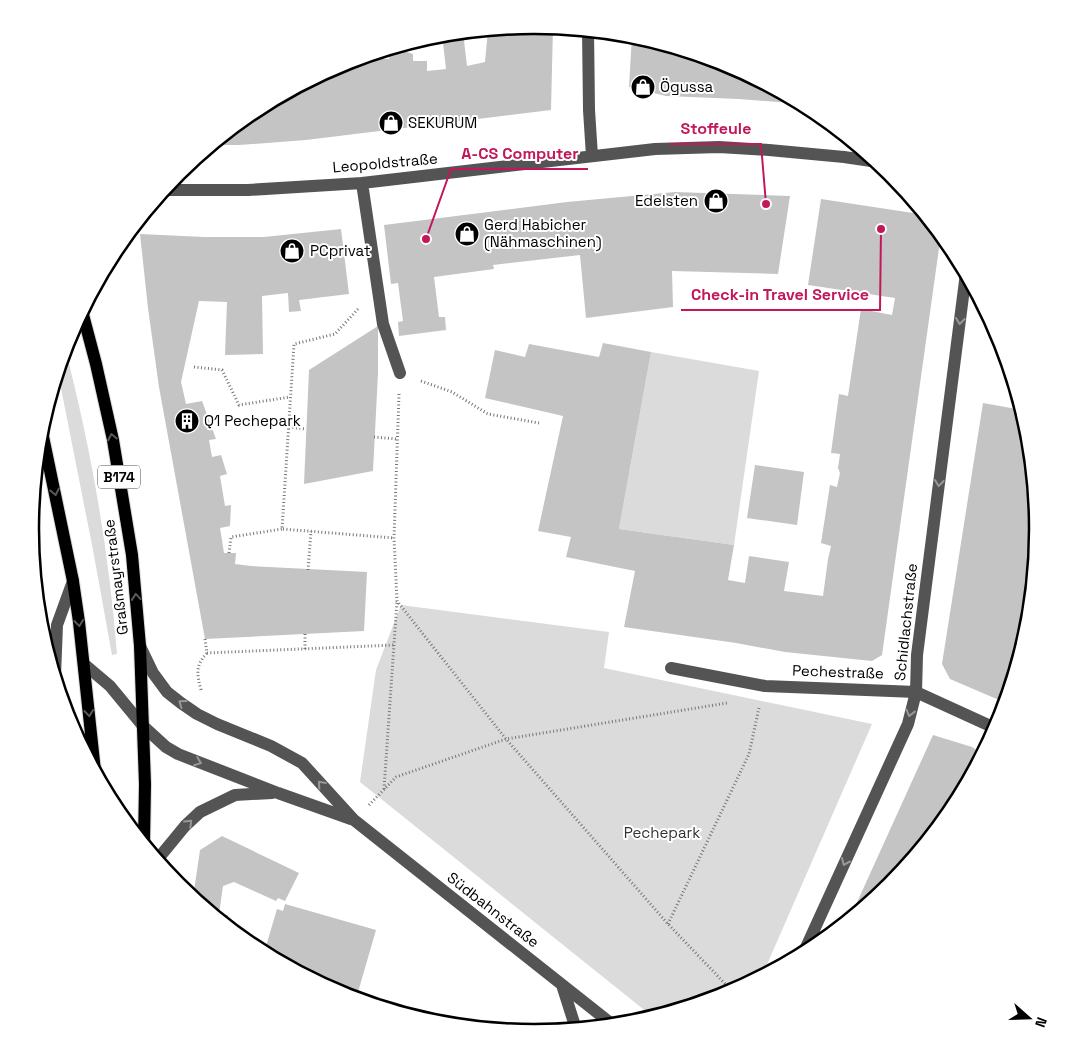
<svg xmlns="http://www.w3.org/2000/svg" width="1069" height="1058" font-family="'Space Grotesk',sans-serif">
<style>
.green{fill:#dbdbdb}
.building{fill:#c4c4c4}
.lines{fill:none;stroke-linecap:round;stroke-linejoin:round}
.major-casing{stroke:#dbdbdb;stroke-width:14}
.path{stroke:#767676;stroke-width:3;stroke-dasharray:1 2.5;stroke-linecap:butt}
.minor{stroke:#545454;stroke-width:12}
.major{stroke:#000;stroke-width:12}
.oneway{stroke:#989898}
.oneway2{stroke:#595959}
.labels{text-anchor:middle;stroke-width:4;stroke-linejoin:round;paint-order:stroke}
.shield{fill:#fff;stroke:#4c4c4c;stroke-width:1}
.shield-label{font-size:14px;font-weight:bold;fill:#000}
.poi-label{font-size:15px;fill:#000;stroke:#fff;text-anchor:start}
.street-label{font-size:15px;fill:#000;stroke:#fff}
.park-label{font-size:15px;fill:#323232;stroke:#fff}
.rim{fill:none;stroke:#000;stroke-width:2.5}
.leader{fill:none;stroke:#c2185b;stroke-width:2}
.callout-dot{fill:#c2185b;stroke:#fff;stroke-width:2}
.callout-label{font-size:16px;text-anchor:middle;font-weight:bold;fill:#c2185b;stroke:#fff;stroke-width:4;stroke-linejoin:round;paint-order:stroke}
</style>
<rect width="100%" height="100%" fill="#fff"/>
<!-- green -->
<path class="green" d="M65,348C91,448 109,551 117,654L112,655L93,550L58,373Z
M651,352L759,371L734,545L619,529Z
M1038,521V529L1029,628L1024,643L1021,642L1026,591Z
M401,605L609,632L604,668L872,724L762,976L727,995L653,1017L360,782L376,670Z"/>
<!-- building -->
<path class="building" d="M535,25L553,27L551,110L306,140L239,145H212L255,110L303,84H309V81L342,63L364,57L375,55L376,59H389L390,54L401,50L413,54V61H427V71L446,69L442,34L463,32L467,66L485,62L488,30Z
M632,35L728,63L804,104L739,99L666,96L629,87Z
M675,192L790,196L778,274L672,271L673,307L586,318L580,255L493,265L494,269L434,277L439,317H445L446,330L399,336L398,322L403,321L398,283L391,284L384,225L567,202Z
M821,199L926,215L941,234L882,655L872,661L785,652L736,643L624,627L635,571L566,557L571,537L538,531L563,416L485,398L495,350L525,357L529,344L599,357L603,343L651,352L619,529L734,545L728,580L745,583L749,556L789,562L784,591L823,596L828,559L831,546L821,543L830,485L837,487L840,473L838,468L840,454L831,453L839,394L848,396L861,309L892,315L895,298L808,285Z
M341,229L349,294L299,300L301,311L289,312L288,293L262,296L263,354L225,355L227,302L199,301L181,382L186,404L202,401L216,439L209,440L212,457L221,455L227,474L220,476L225,506L231,505L230,526L220,528L224,553H236L235,564L251,566L367,572L364,631L205,639L159,387L148,308L140,234L204,237H264Z
M378,326V373L373,471L304,484L309,370Z
M983,403L1022,410L1029,431L1038,521L1026,591L1021,642L1024,643L1006,703L950,679L942,664Z
M755,465L804,472L797,525L747,518Z
M933,735L972,747L983,754L953,809L891,886L849,920Z
M222,836L299,873L285,901L278,898L276,901L234,882L223,886L219,914L228,915L226,925L193,898L200,850Z
M285,904L376,930L356,999L341,995L264,953L277,909L283,911Z"/>
<g class="lines">
<defs>
<path id="major" d="M82,311L96,364L113,440L132,555L140,646L145,784L144,844
M41,427L73,581L79,622L95,771"/>
</defs>
<!-- major casing -->
<use href="#major" class="major-casing"/>
<!-- path -->
<path class="path" d="M358,309L335,334L294,344L282,529L394,538
M194,367L222,370L239,405L290,397
M421,381L452,392L488,414L539,423
M399,394L394,538L397,601L506,739L668,924L733,992
M289,427L306,429
M374,437L397,439
M229,553L231,537L282,529
M308,570L311,531
M305,634V649
M205,639L207,653L394,645
M201,690C197,674 195,666 207,653
M384,789L397,601
M369,805L396,777L506,739L727,703
M668,924L749,754L759,708"/>
<!-- minor -->
<path class="minor" d="M588,30L589,110L592,156
M362,183L383,324L400,373
M164,190H248L362,183L655,149L719,147L769,150L844,157L878,162
M140,646L153,673L167,692L181,703L197,714L217,724L271,746L302,763L354,820L613,1025
M84,664L110,686L143,726L166,747L178,754L278,793L351,819
M671,668L765,686L916,692L997,729
M55,676L57,625L73,581
M157,860L185,826L200,812L235,795L272,793
M803,954L908,724L916,692L917,655L966,273
M562,985L576,1029"/>
<!-- major -->
<use href="#major" class="major"/>
</g>
<!-- one-way arrows -->
<defs><path id="oneway-chevron" d="M-2-3.5L2.5 0L-2 3.5" fill="none" stroke-width="1.6" stroke-linecap="round" stroke-linejoin="round" transform="scale(1.25)"/></defs>
<g class="oneway">
<use href="#oneway-chevron" transform="translate(960 321) rotate(97)"/>
<use href="#oneway-chevron" transform="translate(939 483) rotate(97)"/>
<use href="#oneway-chevron" transform="translate(182 703) rotate(-144)"/>
<use href="#oneway-chevron" transform="translate(910 713) rotate(104)"/>
<use href="#oneway-chevron" transform="translate(198 762) rotate(21)"/>
<use href="#oneway-chevron" transform="translate(321 784) rotate(-132)"/>
<use href="#oneway-chevron" transform="translate(189 823) rotate(-44)"/>
<use href="#oneway-chevron" transform="translate(845 862) rotate(114)"/>
</g>
<g class="oneway2">
<use href="#oneway-chevron" transform="translate(112 437) rotate(-101)"/>
<use href="#oneway-chevron" transform="translate(55 492) rotate(78)"/>
<use href="#oneway-chevron" transform="translate(136 597) rotate(-95)"/>
<use href="#oneway-chevron" transform="translate(79 623) rotate(83)"/>
<use href="#oneway-chevron" transform="translate(89 713) rotate(84)"/>
</g>
<!-- icons -->
<defs>
<symbol id="shop-disc" viewBox="-11 -11 22 22"><circle r="9.5" fill="#000" stroke="#fff"/><path d="M-5-2.5h2.3a2.7 3.5 0 0 1 5.4 0H5L5.5 6h-11ZM-1.5-2.5h3a1.5 2.3 0 0 0-3 0Z" fill="#fff"/></symbol>
<symbol id="building-disc" viewBox="-11 -11 22 22"><circle r="9.5" fill="#000" stroke="#fff"/><path d="M-4-6H4V6H1V3H-1V6H-4ZM-2.5-4.3h1.7v1.8h-1.7ZM.8-4.3h1.7v1.8H.8ZM-2.5-1h1.7V.8h-1.7ZM.8-1h1.7V.8H.8Z" fill="#fff"/></symbol>
</defs>
<g fill-rule="evenodd">
<use href="#shop-disc" x="629" y="73" width="28" height="28"/>
<use href="#shop-disc" x="377" y="109" width="28" height="28"/>
<use href="#shop-disc" x="702" y="187" width="28" height="28"/>
<use href="#shop-disc" x="453" y="220" width="28" height="28"/>
<use href="#shop-disc" x="278" y="237" width="28" height="28"/>
<use href="#building-disc" x="173" y="407" width="28" height="28"/>
</g>
<g class="labels">
<!-- shield labels -->
<rect class="shield" x="98" y="465.5" width="42" height="23" rx="4"/>
<g class="shield-label">
<text x="119" y="482">B174</text>
</g>
<!-- poi labels -->
<g class="poi-label">
<text x="660" y="92">Ögussa</text>
<text x="408" y="128">SEKURUM</text>
<text x="698" y="206" text-anchor="end">Edelsten</text>
<text x="484" y="230">Gerd Habicher<tspan x="484" dy="17">(Nähmaschinen)</tspan></text>
<text x="310" y="256">PCprivat</text>
<text x="204" y="426">Q1 Pechepark</text>
</g>
<!-- street labels -->
<g class="street-label">
<text transform="translate(385 163) rotate(-5)" y="5">Leopoldstraße</text>
<text transform="translate(116 577) rotate(-97)" y="5">Graßmayrstraße</text>
<text transform="translate(906 622) rotate(-84)" y="5">Schidlachstraße</text>
<text transform="translate(838 672) rotate(2)" y="5">Pechestraße</text>
<text transform="translate(493 910) rotate(38)" y="5">Südbahnstraße</text>
</g>
<!-- park labels -->
<g class="park-label">
<text x="662" y="838">Pechepark</text>
</g>
</g>
<!-- crop -->
<path d="M0 0H1069V1058H0ZM39 529a495 495 0 1 1 990 0a495 495 0 1 1-990 0Z" fill="#fff" fill-rule="evenodd"/>
<path class="rim" d="M39 529a495 495 0 1 1 990 0a495 495 0 1 1-990 0Z"/>
<!-- callouts -->
<path class="leader" d="M766 204L761 144H670M426 239L451 169H588M881 229L880 310H681"/>
<g class="callout-dot">
<circle cx="766" cy="204" r="5"/>
<circle cx="426" cy="239" r="5"/>
<circle cx="881" cy="229" r="5"/>
</g>
<g class="callout-label">
<text x="716" y="134">Stoffeule</text>
<text x="520" y="159">A-CS Computer</text>
<text x="780" y="300">Check-in Travel Service</text>
</g>
<!-- north arrow -->
<g transform="translate(1029 1018) rotate(110)" stroke="#ffffff" stroke-width="4" paint-order="stroke">
<path d="M0-4L9 19L0 12L-9 19Z" fill="#000000"/>
<text y="-8" font-size="14" font-weight="bold" text-anchor="middle" fill="#000000">N</text>
</g>
</svg>
